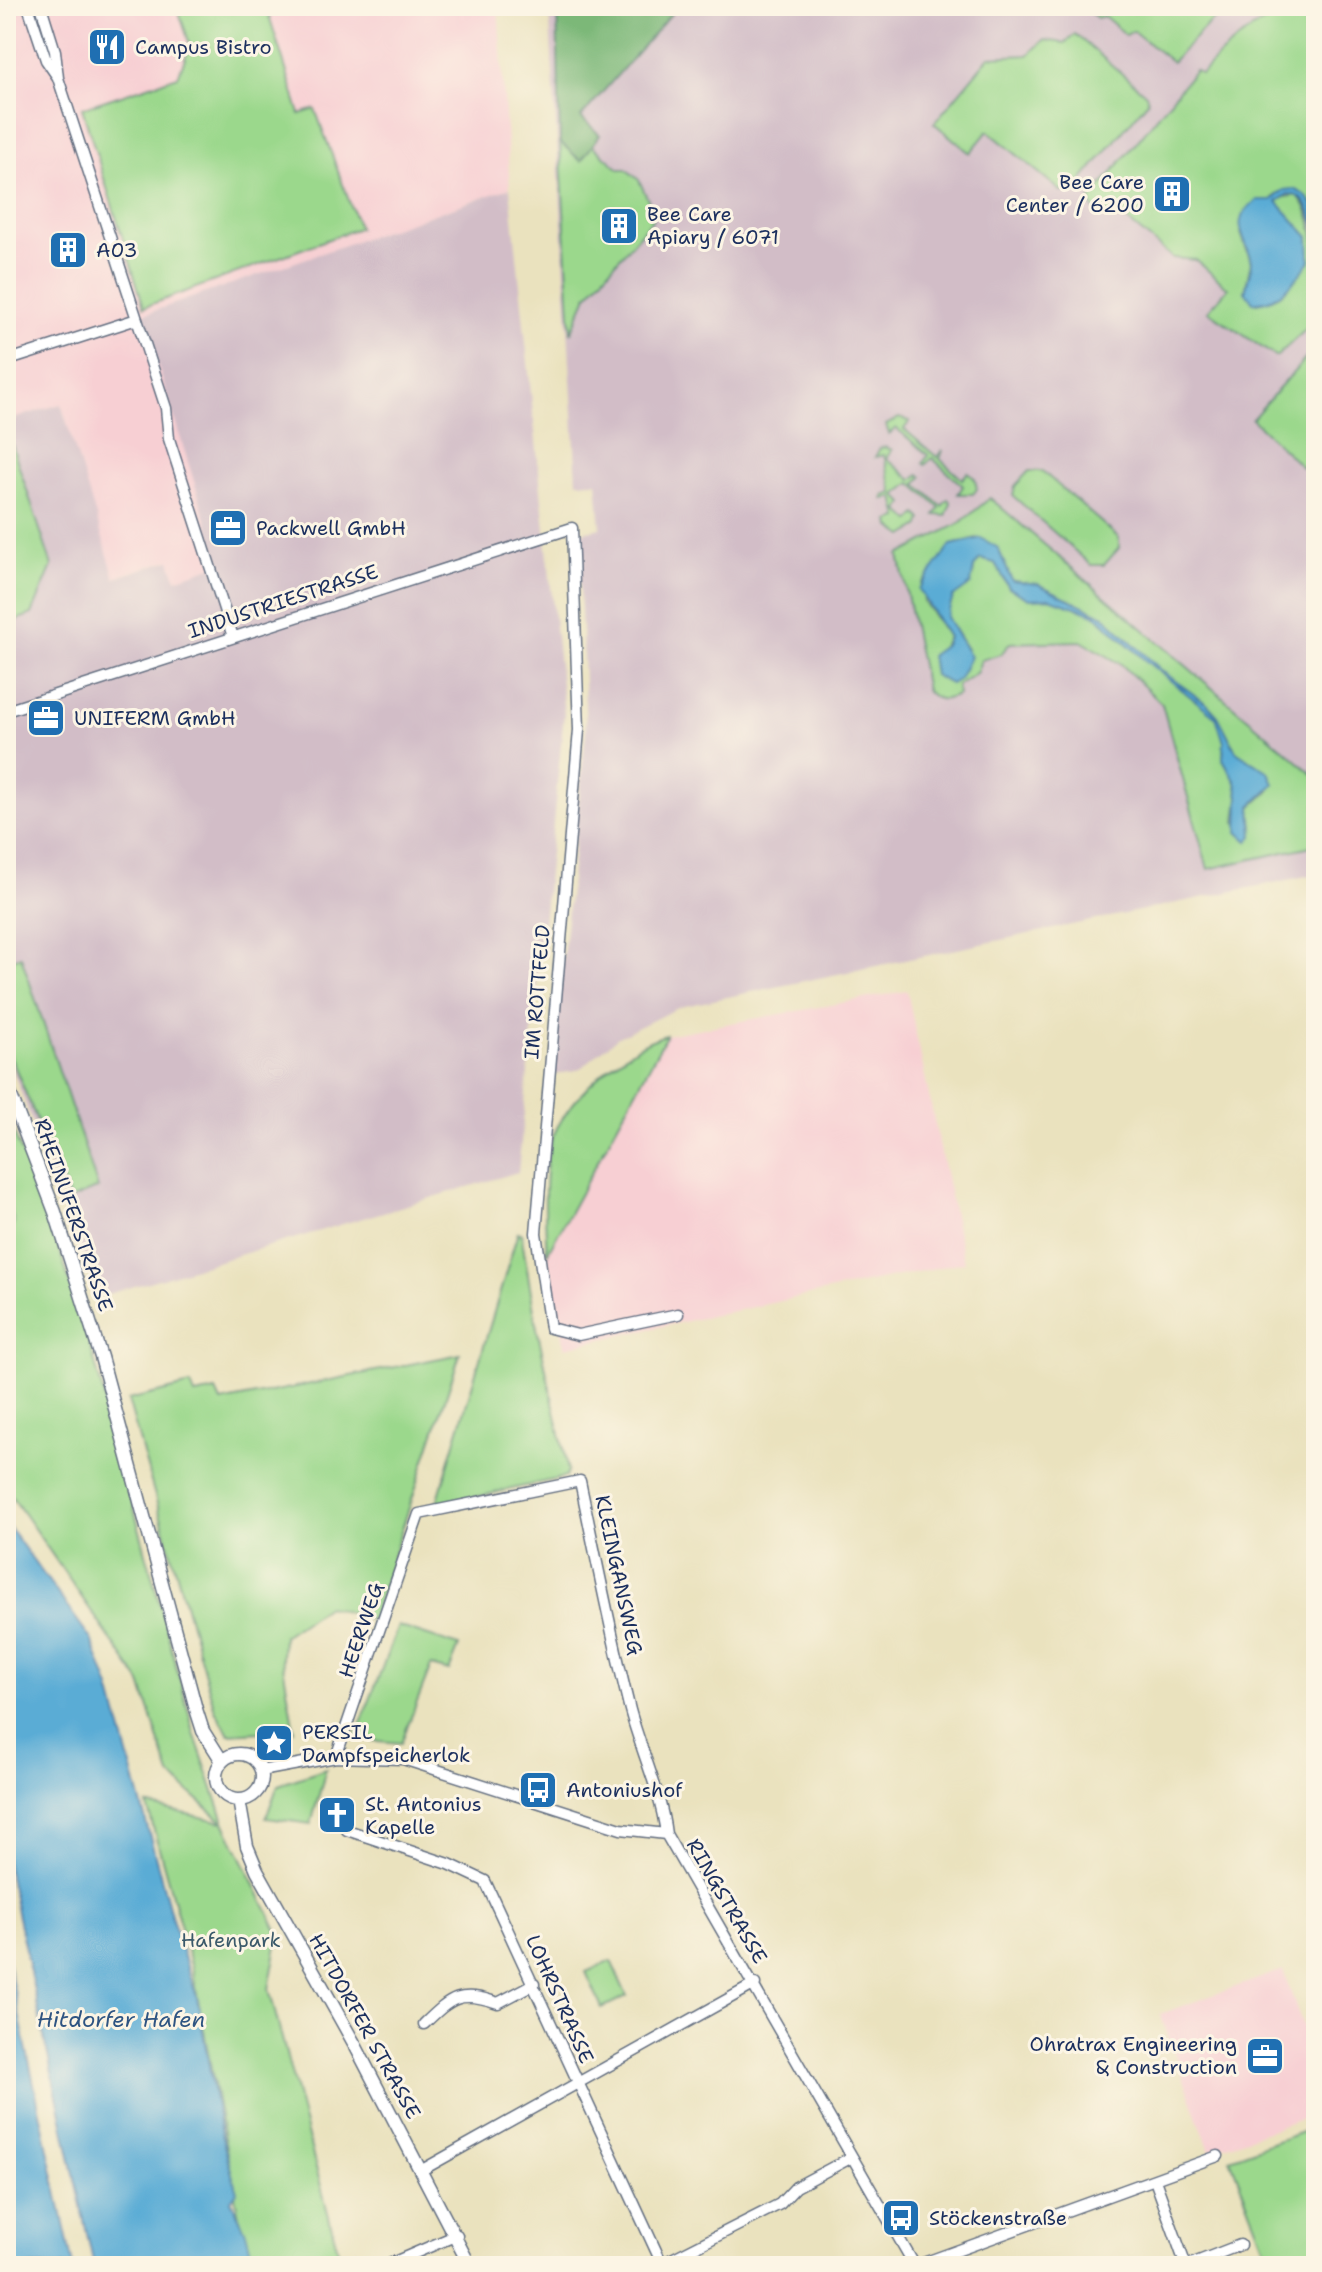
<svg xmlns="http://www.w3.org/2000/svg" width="1322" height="2272" font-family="'Shantell Sans',sans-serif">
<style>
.built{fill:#f7cfd3}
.industrial{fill:#d2bdc7}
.green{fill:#9bd88c;stroke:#5b8475;stroke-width:2;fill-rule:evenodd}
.forest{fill:#7cb878;stroke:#4c746b;stroke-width:2}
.water{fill:#5aacd5;stroke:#3a6e9a;stroke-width:2}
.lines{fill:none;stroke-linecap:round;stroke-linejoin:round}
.minor-casing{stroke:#636e80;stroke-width:13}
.tertiary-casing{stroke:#636e80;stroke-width:15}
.minor{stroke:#fff;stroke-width:10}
.tertiary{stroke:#fff;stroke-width:12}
.labels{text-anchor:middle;stroke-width:6;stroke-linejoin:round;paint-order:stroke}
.poi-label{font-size:20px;fill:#1b2f5e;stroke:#fcf5e5;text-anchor:start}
.street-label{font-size:20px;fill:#1b2f5e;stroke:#fcf5e5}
.park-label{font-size:20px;fill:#3b596a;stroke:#fcf5e5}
.water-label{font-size:22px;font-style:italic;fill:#2e5482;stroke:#fcf5e5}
</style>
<rect width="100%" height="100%" fill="#fcf5e5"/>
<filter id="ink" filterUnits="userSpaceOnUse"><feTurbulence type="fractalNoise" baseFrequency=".0125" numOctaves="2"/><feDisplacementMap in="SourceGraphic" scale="16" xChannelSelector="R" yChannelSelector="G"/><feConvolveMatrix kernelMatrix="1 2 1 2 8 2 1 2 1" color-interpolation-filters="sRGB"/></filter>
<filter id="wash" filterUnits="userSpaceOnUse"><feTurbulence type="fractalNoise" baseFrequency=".006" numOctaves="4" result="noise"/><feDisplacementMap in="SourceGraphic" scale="32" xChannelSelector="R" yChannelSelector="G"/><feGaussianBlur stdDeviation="1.8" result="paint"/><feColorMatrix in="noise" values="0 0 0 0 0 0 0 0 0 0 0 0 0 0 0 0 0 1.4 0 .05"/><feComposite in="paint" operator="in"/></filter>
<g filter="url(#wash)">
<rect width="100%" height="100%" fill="#eae2be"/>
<!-- built -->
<path class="built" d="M6,6H498L510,188L143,315L221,564L176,579L169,560L114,578L61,404L6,421Z
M907,991L964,1262L565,1347L547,1254L666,1035Z
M1283,1970L1316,2063V2114L1210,2151L1160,2014Z"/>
<!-- industrial -->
<path class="industrial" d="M549,6H1316V874L680,1007L618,1037L580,1069L551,1076L586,732L578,533L601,528L597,482H577Z
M510,188L564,714L518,1172L98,1297L6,1053V421L61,404L115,578L170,560L176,579L220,564L142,315Z"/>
<!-- green -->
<path class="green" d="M177,6H266L300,114L315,109L359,228L144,307L82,108L178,76L190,45Z
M1083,6H1231L1208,24L1172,62L1133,31L1126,35L1104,16L1097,18Z
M1316,6V210L1310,200L1293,190L1276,195L1241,233L1251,262L1245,291L1257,303C1293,298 1303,267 1309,237L1277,202L1281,198L1297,195C1322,220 1316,284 1316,320L1276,357L1208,311L1228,288L1196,260L1173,258L1118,213H1097L1089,201L1195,70L1201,74C1233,40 1267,11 1316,6Z
M1075,34L1146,94L1148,101L1075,189L1062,192L988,131L970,153L934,123L989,57L1028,55L1044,40L1065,43Z
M560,142L580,160L592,145L619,169H626L639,180L654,213L652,220L587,296L571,333Z
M1316,347V481L1252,419Z
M899,418L910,421L904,429L937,457L943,450L940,459L962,479L968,472L975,479L977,489L973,494H958L963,486L932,458L925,465L923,463L928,455L896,428L889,434L886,425Z
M6,427L52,566L32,614L6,624Z
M885,447L892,450L886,458L912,480L919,474L922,477L916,484L942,506L948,499L951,503L946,516L935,515L940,508L911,483L896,495L904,503L899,510L911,521L917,514L922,519L920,526L904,536L891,527L890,521L899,518L894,497L884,499V496L893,493L884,455L875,457L880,448Z
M1029,471H1042L1119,538V548L1104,565H1091L1013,496L1015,486Z
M990,498L1316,777V845L1208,869L1162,704L1121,664L1081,641L1010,643L1001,654L981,660L977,672L957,686L958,695C943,701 937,702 926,690L899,555L960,523ZM976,538L1004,567L1012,581L1038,584L1104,616L1162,671L1208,705L1218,716L1236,751L1257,767L1270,790L1251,807L1253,827L1236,822L1239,797L1236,782L1223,759L1224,742L1217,717L1146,661L1095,614L1050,598L1029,599L1009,588L995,563L980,559L974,567L973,577L953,597L946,617L967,649L940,650L948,637L924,602L922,583L940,565L951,545Z
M21,956L98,1188L70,1200L6,1046V961Z
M666,1035V1036L547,1254C545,1225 542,1170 551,1142C563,1102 626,1045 666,1035Z
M6,1114L51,1223L92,1352L195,1736L225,1824L279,1934L269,1989L342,2266H255L239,2217L192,1967L147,1805L223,1822L170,1775L141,1683L6,1488V1233L14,1223L6,1195Z
M518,1232L521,1233L537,1328L568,1471L566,1477L436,1506Z
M460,1354L372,1620L327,1606L283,1636L282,1659L294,1730L229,1734L215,1710L128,1400L191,1385L195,1395L216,1391L221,1402Z
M398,1626L459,1646L449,1671L431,1666L401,1743L355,1739Z
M326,1769L311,1824L266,1818L278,1785Z
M611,1961L627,1996L602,2008L586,1972Z
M1316,2127V2266H1272L1230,2158Z"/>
<!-- forest -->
<path class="forest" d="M557,6H678L581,117L600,135L581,161L560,142Z"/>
<!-- water -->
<path class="water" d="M1293,189C1312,196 1316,208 1316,227C1309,211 1307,195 1288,194L1277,202L1309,237L1310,261C1297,279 1277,305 1253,302L1245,291C1247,283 1250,274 1251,265C1252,241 1223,224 1257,200H1272L1284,190Z
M981,538L998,548L1012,581L1038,584L1104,616L1162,671L1208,705L1218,716L1236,751L1269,772L1274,784L1251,806L1253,836L1248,841L1238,832L1239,796L1236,782L1223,759L1224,742L1216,717L1146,661L1095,614L1050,598L1029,599L1009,588L995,563L980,559L974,567L971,584L953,597L947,617L970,657L959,679L951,684L934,675L931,655L945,645L948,637L919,589L951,545Z
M6,1523L91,1639L110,1688L173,1922L197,1997L221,2134L237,2192L231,2200L246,2232L255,2266H94L6,1862Z
M6,1953L73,2266H6Z"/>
</g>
<g filter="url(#ink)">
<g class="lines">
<defs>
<path id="minor" d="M28,6L46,60L57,76
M41,6L55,51L58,78L166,408L169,439L233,637
M6,361L137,319
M6,711L572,528L579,730L536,1233L550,1328L578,1335L678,1314
M336,1757L419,1514L580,1481C596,1557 611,1635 630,1710C641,1751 661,1792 666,1834
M261,1771L336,1757L403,1759L621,1829L666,1834L915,2266
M347,1830L449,1864L485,1881L663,2266
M424,2024C452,1997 460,1990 498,2003L534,1984
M422,2170L755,1984
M1155,2180L1186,2266
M662,2264L780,2204L796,2187L852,2157
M385,2266L457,2235
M915,2266L1218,2156
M1186,2266L1240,2245"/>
<path id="tertiary" d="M6,1083L55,1212L101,1357L196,1709L203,1731L222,1761
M216 1777a23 23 0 1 1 46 0a23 23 0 1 1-46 0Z
M239,1800L247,1846L257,1870L355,2045L470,2266"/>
</defs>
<!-- minor casing -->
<use href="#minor" class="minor-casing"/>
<!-- tertiary casing -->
<use href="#tertiary" class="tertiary-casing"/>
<!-- minor -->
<use href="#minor" class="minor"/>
<!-- tertiary -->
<use href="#tertiary" class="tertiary"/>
</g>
</g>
<!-- icons -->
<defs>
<symbol id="restaurant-square" viewBox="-11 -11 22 22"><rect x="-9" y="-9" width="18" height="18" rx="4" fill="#1f6fb2" stroke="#fcf5e5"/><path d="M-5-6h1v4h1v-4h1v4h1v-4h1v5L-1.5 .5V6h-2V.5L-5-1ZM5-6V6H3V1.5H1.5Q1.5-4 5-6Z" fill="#fff"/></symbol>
<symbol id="building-square" viewBox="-11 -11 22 22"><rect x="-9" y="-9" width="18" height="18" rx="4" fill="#1f6fb2" stroke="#fcf5e5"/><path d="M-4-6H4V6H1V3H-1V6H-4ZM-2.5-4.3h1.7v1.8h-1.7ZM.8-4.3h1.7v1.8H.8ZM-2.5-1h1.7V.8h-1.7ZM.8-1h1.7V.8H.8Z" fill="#fff"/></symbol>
<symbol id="office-square" viewBox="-11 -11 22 22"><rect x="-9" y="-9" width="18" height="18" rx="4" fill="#1f6fb2" stroke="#fcf5e5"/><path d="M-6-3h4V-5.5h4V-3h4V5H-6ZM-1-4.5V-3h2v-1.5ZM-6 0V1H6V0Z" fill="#fff"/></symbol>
<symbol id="sight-square" viewBox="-11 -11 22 22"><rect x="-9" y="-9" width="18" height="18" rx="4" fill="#1f6fb2" stroke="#fcf5e5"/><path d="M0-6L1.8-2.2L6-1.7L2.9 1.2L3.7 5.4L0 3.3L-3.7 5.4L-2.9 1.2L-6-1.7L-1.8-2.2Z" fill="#fff"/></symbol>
<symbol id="bus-square" viewBox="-11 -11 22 22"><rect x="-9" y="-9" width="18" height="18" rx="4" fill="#1f6fb2" stroke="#fcf5e5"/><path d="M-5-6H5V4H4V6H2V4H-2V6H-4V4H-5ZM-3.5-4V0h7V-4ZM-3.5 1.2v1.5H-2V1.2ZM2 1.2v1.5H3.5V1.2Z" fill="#fff"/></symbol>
<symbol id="church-square" viewBox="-11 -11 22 22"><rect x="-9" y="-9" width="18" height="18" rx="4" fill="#1f6fb2" stroke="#fcf5e5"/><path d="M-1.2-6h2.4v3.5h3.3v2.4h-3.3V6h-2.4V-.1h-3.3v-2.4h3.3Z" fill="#fff"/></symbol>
</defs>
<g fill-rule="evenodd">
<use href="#restaurant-square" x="85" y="25" width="44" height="44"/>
<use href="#building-square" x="1150" y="172" width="44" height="44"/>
<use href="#building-square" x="597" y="204" width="44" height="44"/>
<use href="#building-square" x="46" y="228" width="44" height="44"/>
<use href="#office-square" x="206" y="506" width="44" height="44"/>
<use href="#office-square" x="24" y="696" width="44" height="44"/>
<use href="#sight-square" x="252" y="1721" width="44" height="44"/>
<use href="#bus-square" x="516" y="1768" width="44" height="44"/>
<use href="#church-square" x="315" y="1793" width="44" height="44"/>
<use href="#office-square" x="1243" y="2034" width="44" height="44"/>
<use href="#bus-square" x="879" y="2196" width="44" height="44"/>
</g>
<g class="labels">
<!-- poi labels -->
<g class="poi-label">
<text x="135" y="54">Campus Bistro</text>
<text x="1144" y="189" text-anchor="end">Bee Care<tspan x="1144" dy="23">Center / 6200</tspan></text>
<text x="647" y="221">Bee Care<tspan x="647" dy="23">Apiary / 6071</tspan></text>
<text x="96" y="257">A03</text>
<text x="256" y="535">Packwell GmbH</text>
<text x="74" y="725">UNIFERM GmbH</text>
<text x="302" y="1739">PERSIL<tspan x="302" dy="23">Dampfspeicherlok</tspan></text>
<text x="566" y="1797">Antoniushof</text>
<text x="365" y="1811">St. Antonius<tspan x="365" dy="23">Kapelle</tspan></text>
<text x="1237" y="2051" text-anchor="end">Ohratrax Engineering<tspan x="1237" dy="23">&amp; Construction</tspan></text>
<text x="929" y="2225">Stöckenstraße</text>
</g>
<!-- street labels -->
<g class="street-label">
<text transform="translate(283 601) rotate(-18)" y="7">INDUSTRIESTRASSE</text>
<text transform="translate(537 992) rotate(-85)" y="7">IM ROTTFELD</text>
<text transform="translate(74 1215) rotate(71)" y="7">RHEINUFERSTRASSE</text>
<text transform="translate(619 1575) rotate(78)" y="7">KLEINGANSWEG</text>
<text transform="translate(361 1630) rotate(-71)" y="7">HEERWEG</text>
<text transform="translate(727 1901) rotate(60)" y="7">RINGSTRASSE</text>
<text transform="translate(560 1999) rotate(66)" y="7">LOHRSTRASSE</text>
<text transform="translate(365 2026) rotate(61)" y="7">HITDORFER STRASSE</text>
</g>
<!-- park labels -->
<g class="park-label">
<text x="231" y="1947">Hafenpark</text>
</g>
<!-- water labels -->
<g class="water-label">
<text x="121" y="2027">Hitdorfer Hafen</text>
</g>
</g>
<!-- margin -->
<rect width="1322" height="2272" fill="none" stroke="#fcf5e5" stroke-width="32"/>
</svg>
